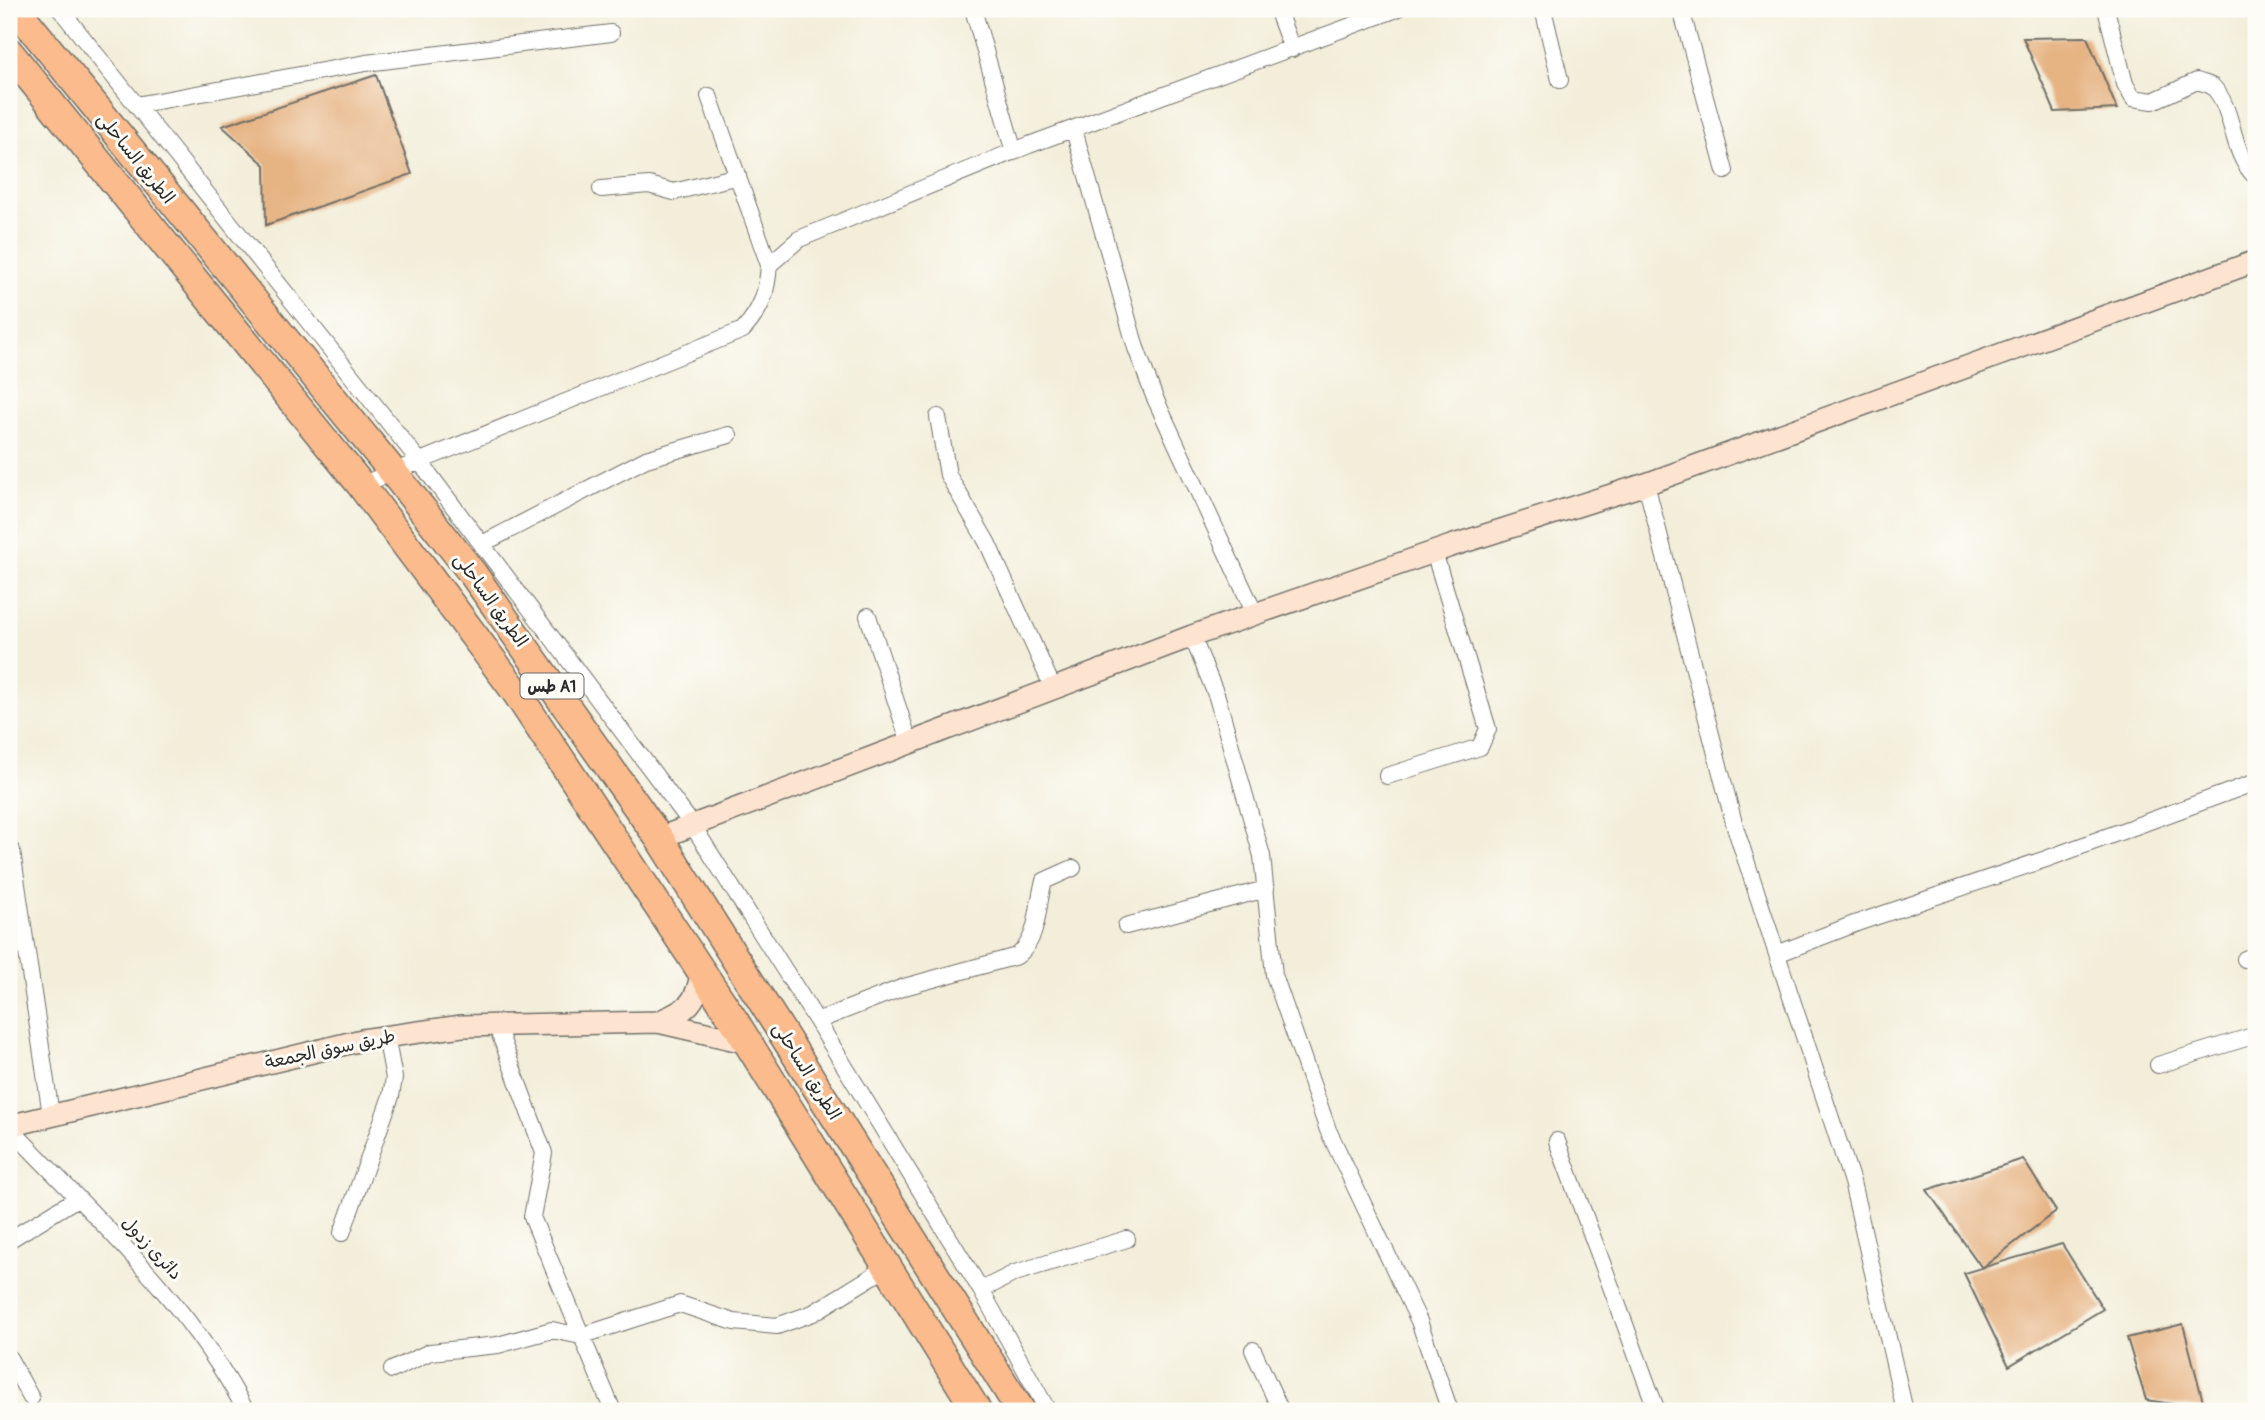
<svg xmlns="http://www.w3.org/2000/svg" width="2265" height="1420" font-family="Pangolin,'Playpen Sans Arabic',sans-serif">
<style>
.building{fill:#e6b383}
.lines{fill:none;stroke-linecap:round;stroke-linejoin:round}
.street-casing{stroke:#716f68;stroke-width:18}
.secondary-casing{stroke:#716f68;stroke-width:24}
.highway-casing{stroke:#716f68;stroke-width:31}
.street{stroke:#fff;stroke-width:16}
.secondary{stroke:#fde4d1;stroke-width:21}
.highway{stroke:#fbbb8c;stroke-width:28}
.labels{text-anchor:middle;stroke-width:6;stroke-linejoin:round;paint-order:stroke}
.shield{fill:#fdfcf7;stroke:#6a6a68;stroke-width:2}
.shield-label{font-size:16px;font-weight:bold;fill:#2b2b2b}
.street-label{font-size:18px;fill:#2b2b2b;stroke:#fdfcf7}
</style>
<rect width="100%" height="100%" fill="#fdfcf7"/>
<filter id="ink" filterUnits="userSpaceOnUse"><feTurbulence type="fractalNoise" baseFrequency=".0143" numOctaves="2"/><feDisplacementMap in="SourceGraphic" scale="14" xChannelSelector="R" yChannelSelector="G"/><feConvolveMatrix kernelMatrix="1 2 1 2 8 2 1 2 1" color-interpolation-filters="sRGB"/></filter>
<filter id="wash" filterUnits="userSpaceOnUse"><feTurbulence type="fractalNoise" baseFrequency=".00686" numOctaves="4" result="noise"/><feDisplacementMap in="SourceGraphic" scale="28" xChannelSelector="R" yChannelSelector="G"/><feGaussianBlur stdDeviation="1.57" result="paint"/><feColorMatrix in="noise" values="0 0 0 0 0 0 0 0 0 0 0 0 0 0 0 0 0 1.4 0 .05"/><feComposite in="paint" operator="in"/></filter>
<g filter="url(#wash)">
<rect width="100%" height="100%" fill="#f3eeda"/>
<g id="blocks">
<!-- building -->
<path class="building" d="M2087,37L2117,109L2055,112L2023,38Z
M376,75L412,174L266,225L265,165L222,126Z
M2023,1159L2056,1211L1982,1268L1927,1190Z
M2062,1244L2103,1309L2009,1366L1964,1273Z
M2183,1324L2205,1409L2146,1400L2127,1338Z"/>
</g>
</g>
<g filter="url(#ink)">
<use href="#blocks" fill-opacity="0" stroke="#716f68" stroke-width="2"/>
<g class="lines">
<defs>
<path id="street" d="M60,9L420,462L691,823L817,1021L981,1290L1048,1411
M973,9L1014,152
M1277,9L1292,49
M1543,9L1560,80
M1681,9L1725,171
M2106,9L2125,84L2133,98L2153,101L2197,81C2202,83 2209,84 2213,87C2235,109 2230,154 2256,177
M136,105L366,63L611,33
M1074,130L1136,348L1154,396L1255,614
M601,189L649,185L674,192L738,176
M769,265L799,239L1029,145L1397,9
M938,417L948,475L987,542L1053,688
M1646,484L1735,827L1852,1182L1905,1411
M361,485L743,330C762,309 767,292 769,265L709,96
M482,544L646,459L729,435
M868,616L909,741
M1192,636L1217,697L1262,856L1274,975L1328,1130L1419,1321L1450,1411
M1387,776L1480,747L1488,729L1434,552
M12,851L51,1115
M1126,926L1266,889
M1777,954L1857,923L2046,859L2256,782
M2245,959L2256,955
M817,1021L904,987L1017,956C1040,938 1036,907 1044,881L1073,868
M496,1024L544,1153L532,1217L613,1411
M2158,1065L2256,1035
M9,1127C96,1219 186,1298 246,1411
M1557,1141L1657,1411
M342,1233L391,1096L394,1078L386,1036
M9,1240L76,1199
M981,1290L1015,1273L1127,1239
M1253,1350L1281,1411
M9,1358L31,1398
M392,1370L430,1352L498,1345L552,1330L581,1336L680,1304L734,1322L777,1326L813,1313L886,1268"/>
<path id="secondary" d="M659,838L1192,636L1451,546L1646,484L2256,261
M658,1022C689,1009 696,1004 702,970
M9,1126L362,1040L462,1026L658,1022L749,1043"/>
<path id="highway" d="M16,9L393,472L473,574L659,838L1021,1411
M9,52L361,485L516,692L735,1022L977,1411"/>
</defs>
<!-- street casing -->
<use href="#street" class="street-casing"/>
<!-- secondary casing -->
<use href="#secondary" class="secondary-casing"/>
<!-- highway casing -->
<use href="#highway" class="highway-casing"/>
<!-- street -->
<use href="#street" class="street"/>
<!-- secondary -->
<use href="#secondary" class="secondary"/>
<!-- highway -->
<use href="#highway" class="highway"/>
</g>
</g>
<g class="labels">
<!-- shield labels -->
<rect class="shield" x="520.5" y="673.5" width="63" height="25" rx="5"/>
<g class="shield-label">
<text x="552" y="692">طس A1</text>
</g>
<!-- street labels -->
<g class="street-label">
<text transform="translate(136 158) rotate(51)" y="6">الطريق الساحلى</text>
<text transform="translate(491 600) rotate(54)" y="6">الطريق الساحلى</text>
<text transform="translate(330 1049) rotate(-12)" y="6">طريق سوق الجمعة</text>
<text transform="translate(807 1071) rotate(58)" y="6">الطريق الساحلى</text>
<text transform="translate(152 1248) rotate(47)" y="6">دائرى زدول</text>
</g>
</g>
<!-- margin -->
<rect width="2265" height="1420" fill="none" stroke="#fdfcf7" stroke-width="35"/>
</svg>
